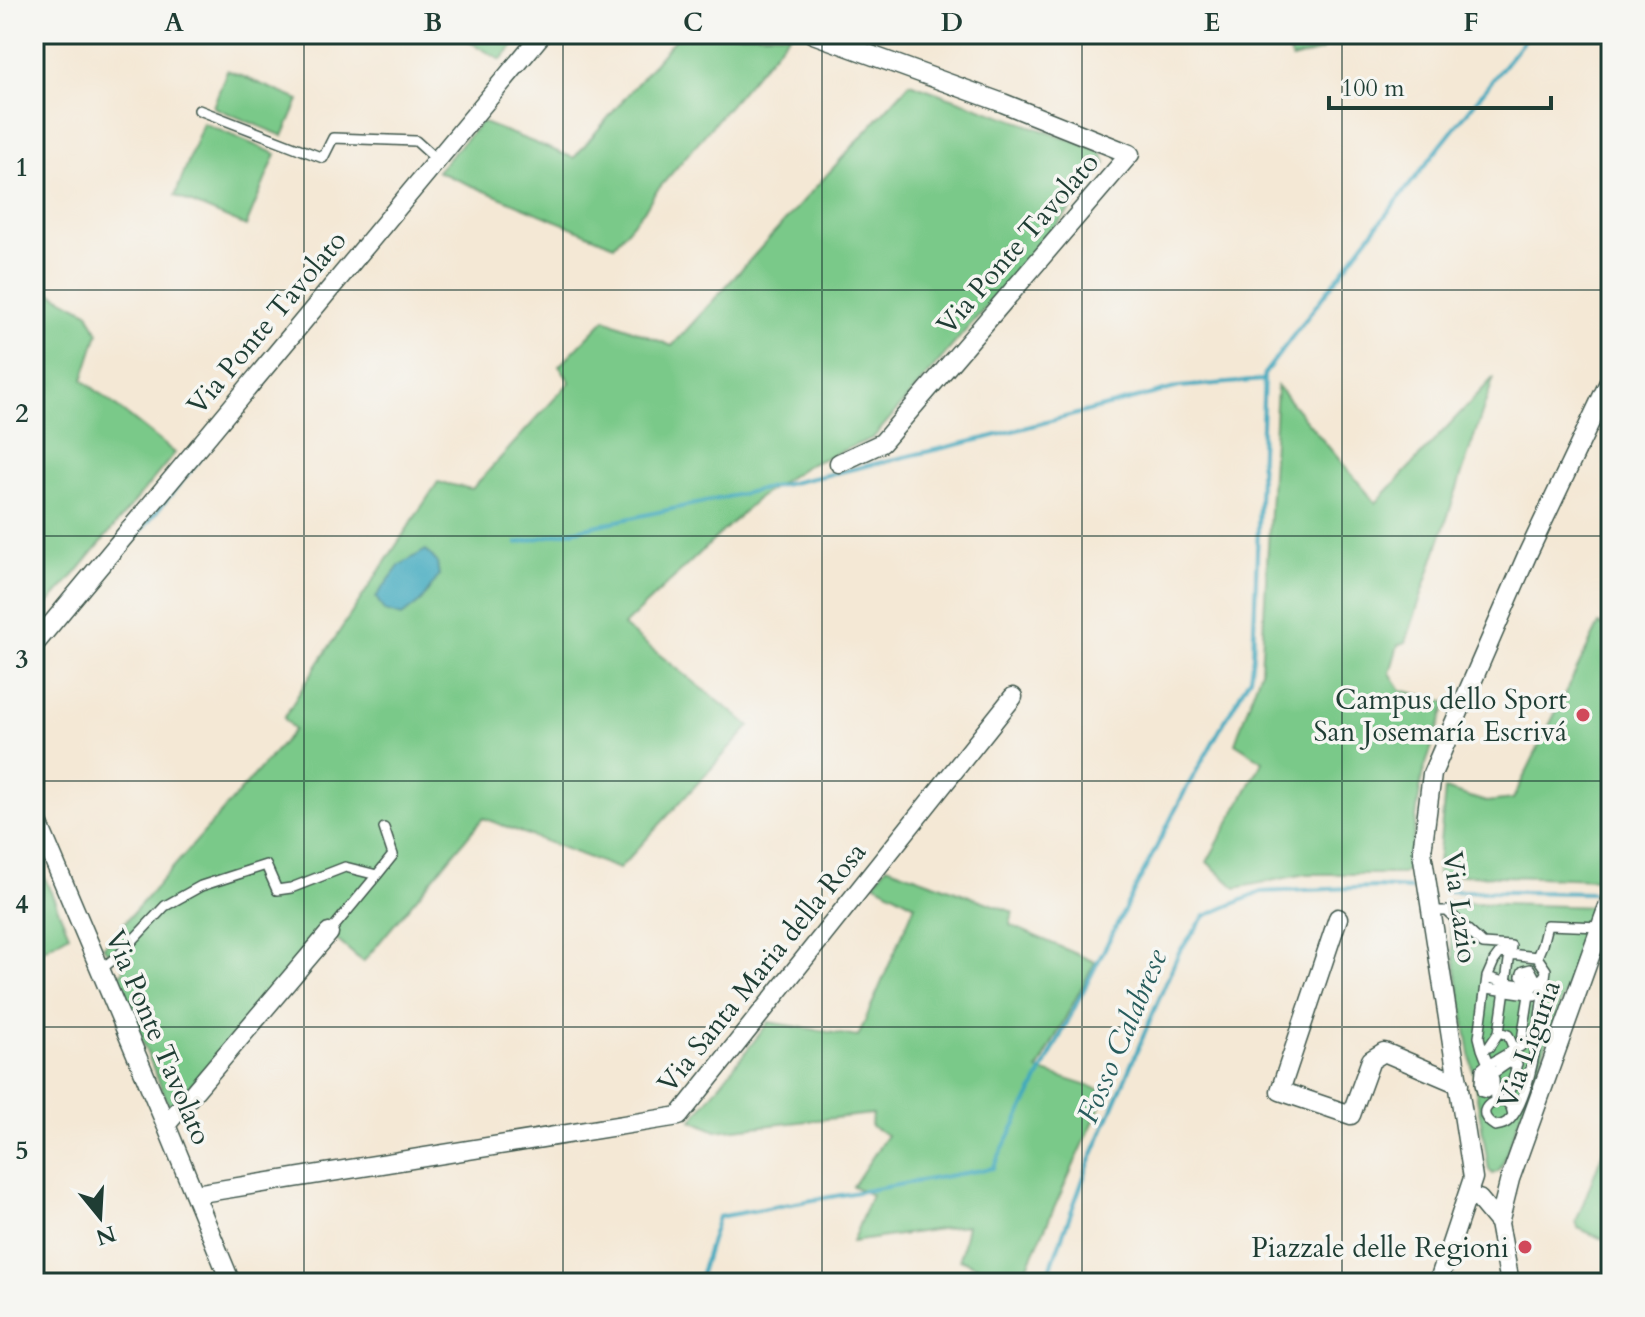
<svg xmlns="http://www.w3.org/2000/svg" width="1645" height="1317" font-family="Cardo,serif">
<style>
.green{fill:#7ac989;stroke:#4c835e;stroke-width:2}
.water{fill:#3ea8be;stroke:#2e7279;stroke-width:2}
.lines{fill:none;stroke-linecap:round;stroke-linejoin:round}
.stream{stroke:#3ea8be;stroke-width:4}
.service-casing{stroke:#3f574c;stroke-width:12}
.minor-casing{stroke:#3f574c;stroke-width:21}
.service{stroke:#fff;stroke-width:9}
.minor{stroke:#fff;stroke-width:18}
.grid{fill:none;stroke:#1f3d34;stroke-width:2;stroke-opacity:0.55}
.poi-dot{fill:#d1495b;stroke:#f6f6f2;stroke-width:3}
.labels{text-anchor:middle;stroke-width:7;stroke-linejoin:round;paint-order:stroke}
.street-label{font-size:28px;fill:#1f3d34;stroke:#f6f6f2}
.poi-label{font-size:28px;fill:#1f3d34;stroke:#f6f6f2;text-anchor:end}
.water-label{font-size:30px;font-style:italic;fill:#285d5d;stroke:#f6f6f2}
.neatline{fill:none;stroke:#1f3d34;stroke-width:3}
.grid-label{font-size:26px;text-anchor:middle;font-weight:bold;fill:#1f3d34}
</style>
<rect width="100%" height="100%" fill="#f6f6f2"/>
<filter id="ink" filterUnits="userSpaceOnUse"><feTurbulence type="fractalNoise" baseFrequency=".0125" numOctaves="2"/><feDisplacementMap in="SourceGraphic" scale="16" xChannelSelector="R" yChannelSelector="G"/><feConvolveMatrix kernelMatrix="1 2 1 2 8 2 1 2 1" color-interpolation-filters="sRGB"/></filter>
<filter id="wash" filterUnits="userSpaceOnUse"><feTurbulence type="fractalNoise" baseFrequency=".006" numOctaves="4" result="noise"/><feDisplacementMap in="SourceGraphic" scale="32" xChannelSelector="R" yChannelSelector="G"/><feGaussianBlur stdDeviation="1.8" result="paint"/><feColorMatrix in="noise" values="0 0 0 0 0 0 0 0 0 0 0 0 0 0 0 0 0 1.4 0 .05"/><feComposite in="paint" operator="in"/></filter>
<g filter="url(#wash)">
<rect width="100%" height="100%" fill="#f4e8d5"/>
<!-- green -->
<path class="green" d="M456,34H524L501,60Z
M679,34H790L654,194L646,208L614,245L437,171L481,122L574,158Z
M1282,34H1336L1321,51L1292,59Z
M227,70L299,100L283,136L213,107Z
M910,83L1101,151L1106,163L1073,206L873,438L806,466L758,498L623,626L750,726L619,869L483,818L363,962L325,930L172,1108L169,1106L117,981L119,975L124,970V960L115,952L108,953L103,947L294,730L284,718L306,682L438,482L472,489L570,382L559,366L605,319L672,346Z
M203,123L276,154L246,226L175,196Z
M34,284L88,312L98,333L83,380L175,453L75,574L34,619Z
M1494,377L1406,642L1398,645L1390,673L1401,690L1447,702L1422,776L1409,867L1402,874H1305L1236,888L1207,862L1263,761L1235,743L1261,670L1277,386L1376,503Z
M1599,624L1611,630V852L1600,879L1437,874L1445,789L1486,802L1513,799Z
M34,853L69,934L34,955Z
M887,866L1013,912L1010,925L1095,962L1038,1070L1107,1092L1020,1283H1014L960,1259L967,1225L852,1242L871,1195L853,1186L887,1135L871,1126L872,1114L716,1131L692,1120L769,1022L858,1037L915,905L874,883Z
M1445,902L1596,907L1503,1163L1499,1171L1493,1174L1489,1170Z
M1611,1131V1243L1578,1228L1576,1222Z"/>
<!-- water -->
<path class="water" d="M426,550L437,562L439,576L421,601L402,616L384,611L376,597L400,565Z"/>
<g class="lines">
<!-- stream -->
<path class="stream" d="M515,80L556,34
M517,543L827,475L986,438L1179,387L1264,380
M34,661L200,459
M1444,891L1592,893
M698,1283L718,1217L993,1168L1185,791L1250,677L1253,655L1264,374L1366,240L1529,34
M1045,1283L1088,1166L1179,952L1205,916L1261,892L1376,887L1411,889"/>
</g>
</g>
<g filter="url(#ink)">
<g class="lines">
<defs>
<path id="service" d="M199,110L323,158L333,138L416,141L437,160
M1432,911H1447L1483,944L1511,946L1499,1032L1489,1047L1482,1049
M329,933L377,875
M1595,939L1611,945
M1537,957L1542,945L1547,925L1601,927
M100,970L119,955L165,906L201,886L266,865L277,890L291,888L345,867L377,875L393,855L384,828
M1487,977L1507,983L1534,987L1545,975
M1532,987L1535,978L1530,969L1523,971L1521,976L1533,983
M1487,988L1535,995
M1499,1032L1508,1035C1521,1061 1517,1075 1505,1100
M1488,1063L1481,1069L1480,1084L1482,1092L1486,1093L1490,1089L1485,1077V1071L1489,1067
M1488,1065L1521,1046L1529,995
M1492,1074L1508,1063L1517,1064
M1495,1101L1494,1079L1482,1049L1479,1037L1487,977L1494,961L1500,953L1537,957L1546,970C1541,1005 1534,1100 1507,1122C1503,1125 1501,1125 1495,1126C1476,1114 1486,1101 1505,1100L1511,1107L1513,1115"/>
<path id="minor" d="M813,34L1003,103L1130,154L882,443L839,463
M34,645L542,34
M34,813L166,1125L231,1283
M1338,918L1280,1091L1351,1115L1371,1060L1384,1052L1459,1084
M166,1125L329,933
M195,1194L679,1116L1013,697
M1468,1197L1479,1199L1499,1223L1510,1179L1611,898
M1499,1223L1510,1283
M1438,1283L1473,1178L1422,852L1432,774L1528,553L1611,378"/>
</defs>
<!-- service casing -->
<use href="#service" class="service-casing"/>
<!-- minor casing -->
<use href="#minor" class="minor-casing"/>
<!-- service -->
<use href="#service" class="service"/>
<!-- minor -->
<use href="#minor" class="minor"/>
</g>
</g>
<!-- grid -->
<path class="grid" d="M304,34V1283M563,34V1283M822,34V1283M1082,34V1283M1342,34V1283M34,290H1611M34,536H1611M34,781H1611M34,1027H1611"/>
<!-- markers -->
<g class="poi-dot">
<circle cx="1583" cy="715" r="8"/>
<circle cx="1525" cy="1247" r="8"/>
</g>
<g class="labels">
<!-- street labels -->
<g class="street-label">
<text transform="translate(1017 243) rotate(-49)" y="10">Via Ponte Tavolato</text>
<text transform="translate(266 322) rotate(-50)" y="10">Via Ponte Tavolato</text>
<text transform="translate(1461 907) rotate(82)" y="10">Via Lazio</text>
<text transform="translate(761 967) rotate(-51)" y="10">Via Santa Maria della Rosa</text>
<text transform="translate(159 1037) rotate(67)" y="10">Via Ponte Tavolato</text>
<text transform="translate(1528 1044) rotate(-70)" y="10">Via Liguria</text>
</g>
<!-- poi labels -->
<g class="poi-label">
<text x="1567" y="709">Campus dello Sport<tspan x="1567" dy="32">San Josemaría Escrivá</tspan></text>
<text x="1509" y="1257">Piazzale delle Regioni</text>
</g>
<!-- water labels -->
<g class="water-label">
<text transform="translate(1122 1036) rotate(-67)" y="10">Fosso Calabrese</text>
</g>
</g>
<!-- margin -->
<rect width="1645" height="1317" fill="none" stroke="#f6f6f2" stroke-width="88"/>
<!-- north arrow -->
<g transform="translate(100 1217) rotate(162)" stroke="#f6f6f2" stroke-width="6" paint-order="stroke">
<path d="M0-6L14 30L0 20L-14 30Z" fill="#1f3d34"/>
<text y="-12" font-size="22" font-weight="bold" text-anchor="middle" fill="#1f3d34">N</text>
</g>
<!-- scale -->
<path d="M1329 96v12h222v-12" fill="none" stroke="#1f3d34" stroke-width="4"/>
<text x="1341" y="96" font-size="24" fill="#1f3d34" stroke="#f6f6f2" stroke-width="6" paint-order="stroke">100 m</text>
<rect x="44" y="44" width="1557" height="1229" class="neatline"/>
<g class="grid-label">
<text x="174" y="31">A</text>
<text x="433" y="31">B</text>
<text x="693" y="31">C</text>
<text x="952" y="31">D</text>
<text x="1212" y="31">E</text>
<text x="1471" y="31">F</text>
<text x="22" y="176">1</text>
<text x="22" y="422">2</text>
<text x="22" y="668">3</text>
<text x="22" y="913">4</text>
<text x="22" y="1159">5</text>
</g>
</svg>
